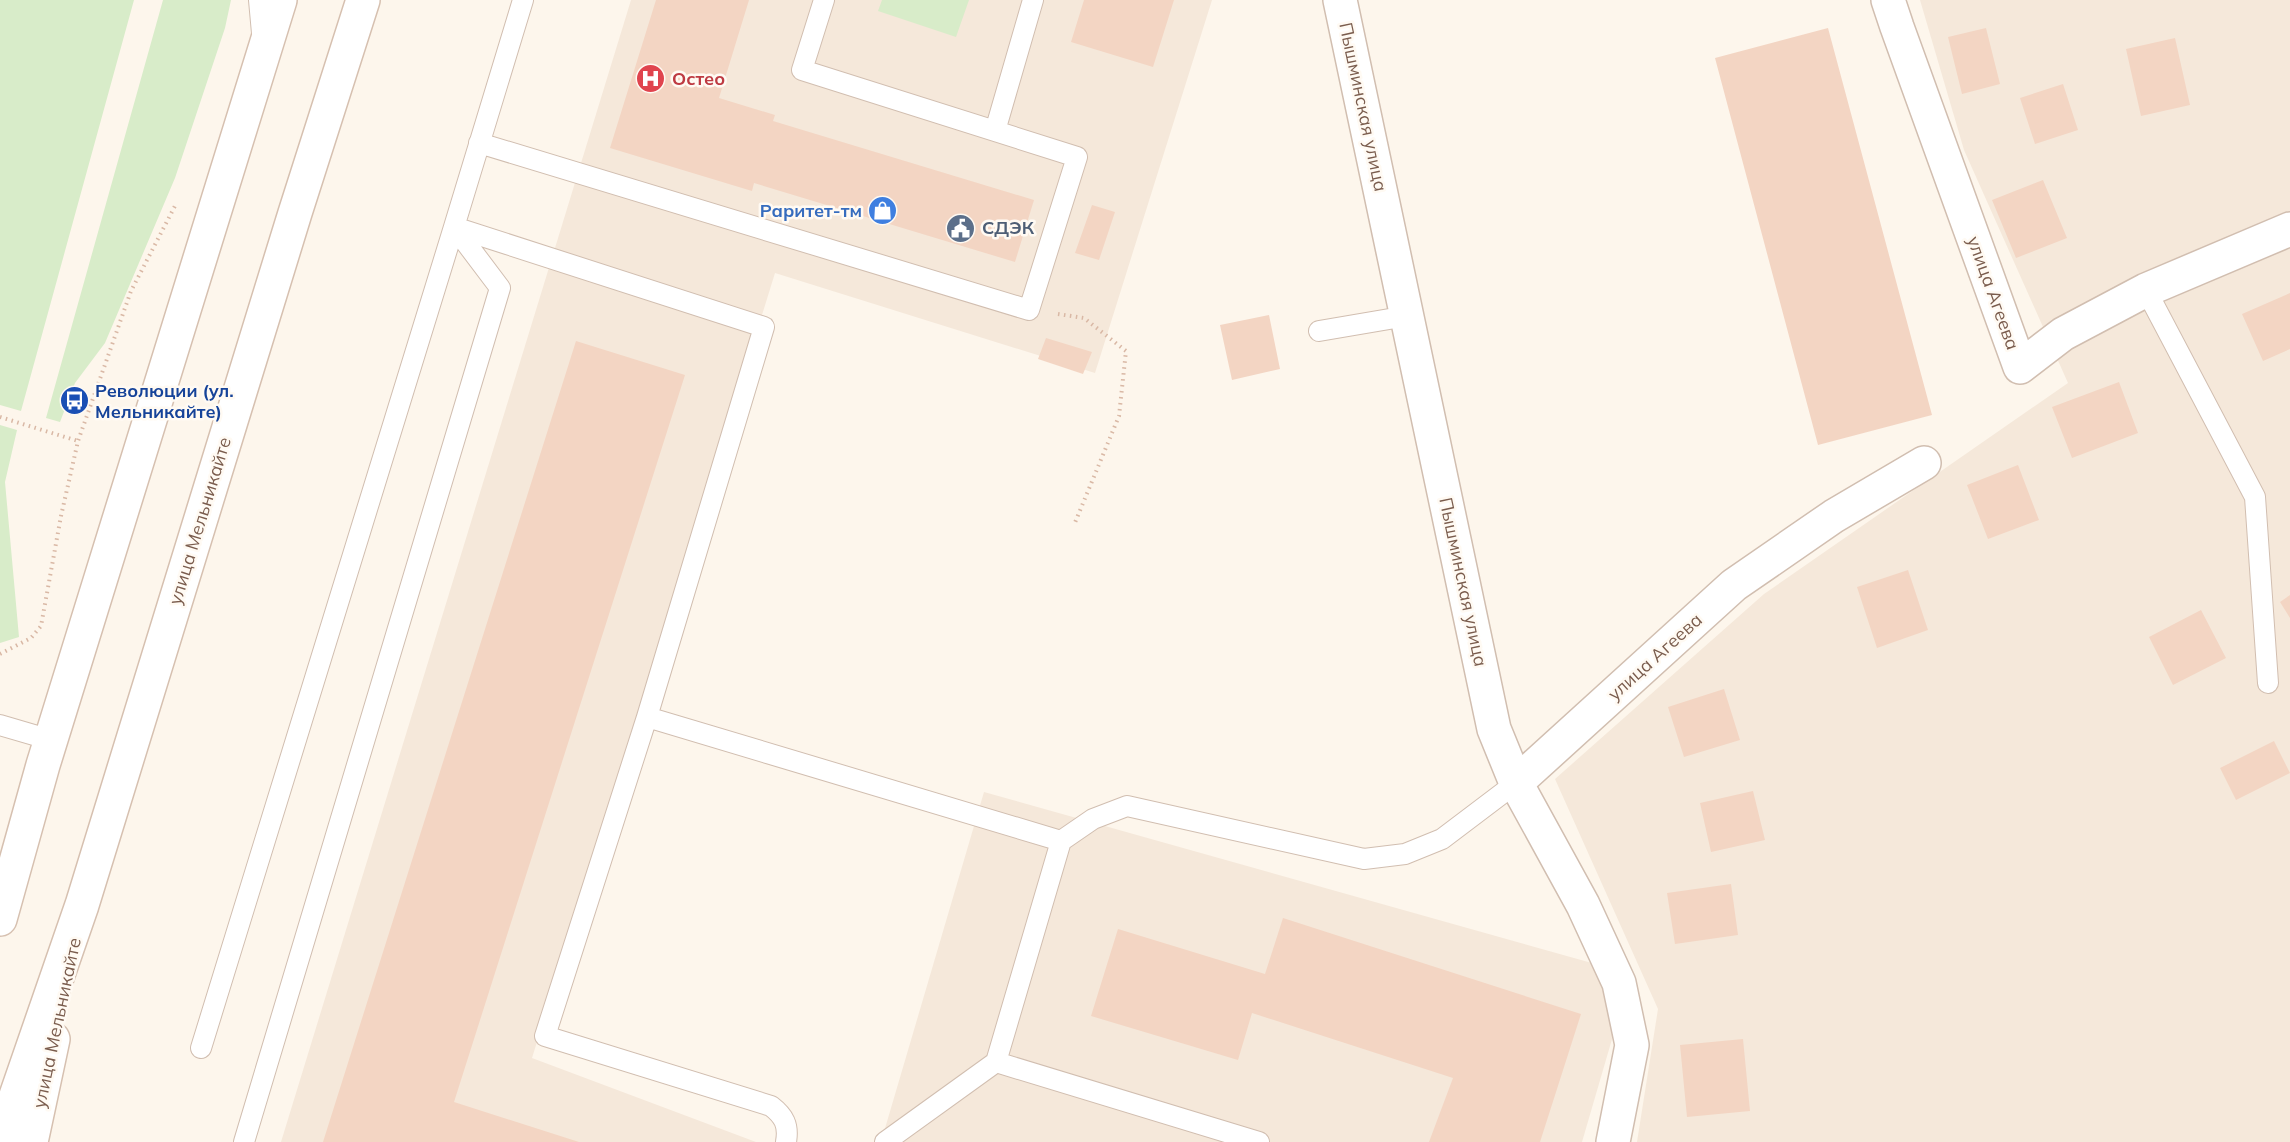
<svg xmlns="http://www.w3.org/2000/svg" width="2290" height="1142" font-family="Mulish,sans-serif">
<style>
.residential{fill:#f5e8da}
.green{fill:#d8ecc9}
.building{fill:#f3d5c3}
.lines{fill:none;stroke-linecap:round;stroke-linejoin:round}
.lane-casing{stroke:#d1beb0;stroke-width:22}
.street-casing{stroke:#d1beb0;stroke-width:36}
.secondary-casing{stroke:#d6c0b0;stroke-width:36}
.path{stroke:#d9b8a5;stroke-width:4;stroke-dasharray:1.5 4.5;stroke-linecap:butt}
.lane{stroke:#fff;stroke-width:20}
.street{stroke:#fff;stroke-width:33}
.secondary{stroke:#fff;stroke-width:33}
.labels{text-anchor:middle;stroke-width:5;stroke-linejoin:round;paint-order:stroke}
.health-label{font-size:18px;font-weight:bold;fill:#be3a42;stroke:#fffaf3;text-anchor:start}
.street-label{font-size:18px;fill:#7a5c4d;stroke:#fffaf3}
.shop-label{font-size:18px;font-weight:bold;fill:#366cbe;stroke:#fffaf3;text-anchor:end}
.service-label{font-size:18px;font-weight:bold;fill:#4e5e75;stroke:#fffaf3;text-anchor:start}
.transit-label{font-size:18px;font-weight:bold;fill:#164399;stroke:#fffaf3;text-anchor:start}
</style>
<rect width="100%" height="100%" fill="#fdf6ec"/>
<!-- residential -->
<path class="residential" d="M631,0H1212L1095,373L775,273L532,1058L756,1142H281Z
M1920,0H2290V1142H1637L1658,1009L1555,779L1764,594L2068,383L1964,150Z
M984,792L1631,974L1582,1142H881Z"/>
<!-- green -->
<path class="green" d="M0,0H134L21,411L0,405Z
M163,0H231L225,28L175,178L105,343L75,383L60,422L46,418Z
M882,0H969L956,37L878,11Z
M0,425L17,430L5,482L19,637L0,643Z"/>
<!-- building -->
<path class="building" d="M656,0H749L719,98L775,115L773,121L1034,200L1015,262L754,183L752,191L610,148Z
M1084,0H1174L1153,67L1071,42Z
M1828,28L1932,415L1818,445L1715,58Z
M1986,28L2000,84L1962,94L1948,37Z
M2175,38L2190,105L2141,116L2126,49Z
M2063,84L2078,130L2035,144L2020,98Z
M2043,180L2067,238L2016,258L1992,200Z
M1092,205L1115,212L1099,260L1075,253Z
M2290,293V349L2263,361L2242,314Z
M1269,315L1280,369L1232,380L1220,325Z
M1046,338L1092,352L1083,374L1038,359Z
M576,341L685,375L454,1102L579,1142H323Z
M2119,382L2138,433L2072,458L2052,407Z
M2018,465L2039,520L1988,539L1967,485Z
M1908,570L1928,630L1877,648L1857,587Z
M2290,595V618L2280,602Z
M2201,610L2226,658L2173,685L2149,637Z
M1724,689L1740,740L1684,757L1668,707Z
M2274,741L2290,773L2236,800L2220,768Z
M1753,791L1765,840L1711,852L1700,803Z
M1731,884L1738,935L1675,944L1667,893Z
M1283,918L1581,1014L1540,1142H1429L1453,1078L1252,1013L1238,1060L1091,1016L1118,929L1265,974Z
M1743,1039L1750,1111L1687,1117L1680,1045Z"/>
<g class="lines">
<defs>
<path id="lane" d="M259,0L262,33
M995,131L1033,0
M479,143L1029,310L1077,157L802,70L824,0
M2146,290L2255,497L2268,683
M1319,331L1407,316
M647,717L1061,841
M0,725L51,740
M201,1048L454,227L764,327L647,717L545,1036L771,1106C784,1116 789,1125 786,1142
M996,1062L1259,1142
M244,1142L500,288L454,227L523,0
M885,1142L996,1062L1061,841L1093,819L1127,806L1364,859L1405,854L1442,839L1516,783"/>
<path id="street" d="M1340,0L1494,729L1516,783L1583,905L1619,983L1632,1045L1613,1142
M1888,0L1897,27L2020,367L2063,334L2146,290L2290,229
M1516,783L1734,585L1834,516L1924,463"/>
<path id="secondary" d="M0,919L43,765L280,0
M0,1142L82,905L295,213L363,0
M31,1142L53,1039"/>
</defs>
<!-- lane casing -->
<use href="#lane" class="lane-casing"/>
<!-- street casing -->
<use href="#street" class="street-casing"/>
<!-- secondary casing -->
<use href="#secondary" class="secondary-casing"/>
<!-- path -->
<path class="path" d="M1058,314L1084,318L1126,351L1119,416L1074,525
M0,417L78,441
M0,654L31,638L41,626L61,516L78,441L131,291L176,204"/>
<!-- lane -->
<use href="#lane" class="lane"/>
<!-- street -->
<use href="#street" class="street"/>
<!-- secondary -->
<use href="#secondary" class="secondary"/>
</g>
<!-- icons -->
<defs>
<symbol id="hospital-disc" viewBox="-11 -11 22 22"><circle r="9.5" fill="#e0444e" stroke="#fffaf3"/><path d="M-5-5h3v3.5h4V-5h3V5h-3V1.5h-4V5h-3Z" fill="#fff"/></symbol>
<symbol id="shop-disc" viewBox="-11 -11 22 22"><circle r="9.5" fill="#3f7fe0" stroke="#fffaf3"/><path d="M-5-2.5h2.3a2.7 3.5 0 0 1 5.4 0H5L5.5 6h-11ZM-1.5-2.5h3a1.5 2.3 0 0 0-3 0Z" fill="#fff"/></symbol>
<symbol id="civic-disc" viewBox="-11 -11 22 22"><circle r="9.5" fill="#5c6f8a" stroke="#fffaf3"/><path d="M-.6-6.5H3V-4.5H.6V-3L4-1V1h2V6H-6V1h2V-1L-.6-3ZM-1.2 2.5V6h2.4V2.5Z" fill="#fff"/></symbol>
<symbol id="bus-disc" viewBox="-11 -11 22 22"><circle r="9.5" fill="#1a4fb4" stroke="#fffaf3"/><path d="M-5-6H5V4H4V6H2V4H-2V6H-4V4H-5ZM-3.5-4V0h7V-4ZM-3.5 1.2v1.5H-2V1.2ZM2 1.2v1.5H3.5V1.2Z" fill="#fff"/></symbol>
</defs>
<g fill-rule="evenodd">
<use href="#hospital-disc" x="634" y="62" width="33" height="33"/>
<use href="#shop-disc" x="866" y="194" width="33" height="33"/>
<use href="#civic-disc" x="944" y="212" width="33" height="33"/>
<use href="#bus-disc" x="58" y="384" width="33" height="33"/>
</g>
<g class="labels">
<!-- health labels -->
<g class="health-label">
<text x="672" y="85">Остео</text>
</g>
<!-- street labels -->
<g class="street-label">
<text transform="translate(1363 107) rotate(78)" y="6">Пышминская улица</text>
<text transform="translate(1993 293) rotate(70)" y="6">улица Агеева</text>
<text transform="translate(200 521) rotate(-73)" y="6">улица Мельникайте</text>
<text transform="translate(1463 582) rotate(78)" y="6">Пышминская улица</text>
<text transform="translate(1655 657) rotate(-42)" y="6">улица Агеева</text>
<text transform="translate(57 1023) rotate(-78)" y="6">улица Мельникайте</text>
</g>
<!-- shop labels -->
<g class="shop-label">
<text x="862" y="217">Раритет-тм</text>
</g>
<!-- service labels -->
<g class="service-label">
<text x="982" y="234">СДЭК</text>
</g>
<!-- transit labels -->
<g class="transit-label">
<text x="95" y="397">Революции (ул.<tspan x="95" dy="21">Мельникайте)</tspan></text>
</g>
</g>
</svg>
